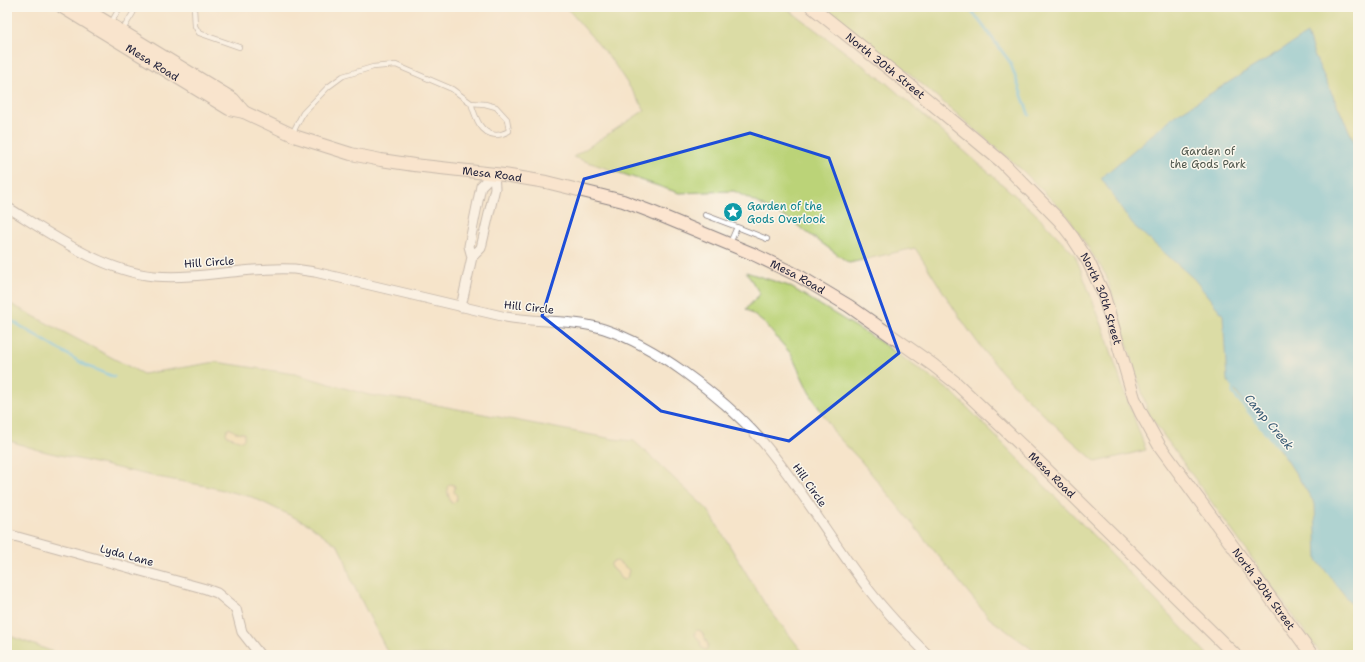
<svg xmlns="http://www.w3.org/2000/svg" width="1365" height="662" font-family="'Shantell Sans',sans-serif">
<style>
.green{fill:#bbd378;stroke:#6e7a5a}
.sand{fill:#eeda9e;stroke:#887e6c}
.water{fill:#5cbeda;stroke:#3f708a}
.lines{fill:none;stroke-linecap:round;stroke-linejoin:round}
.stream{stroke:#5cbeda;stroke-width:3}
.lane-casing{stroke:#8c8383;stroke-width:6}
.street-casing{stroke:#8c8383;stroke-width:11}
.secondary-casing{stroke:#8c8383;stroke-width:14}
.lane{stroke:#fff;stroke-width:4.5}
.street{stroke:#fff;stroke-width:9}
.secondary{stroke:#fce5d0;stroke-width:12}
.marked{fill:none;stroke:#1d4ed8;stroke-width:3;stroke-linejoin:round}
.labels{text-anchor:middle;stroke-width:3;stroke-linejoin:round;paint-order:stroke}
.street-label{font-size:11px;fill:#22223b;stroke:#fbf7ec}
.park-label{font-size:11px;fill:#50574d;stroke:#fbf7ec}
.culture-label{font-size:11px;fill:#0d838f;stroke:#fbf7ec;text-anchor:start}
.water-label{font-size:12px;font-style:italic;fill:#365973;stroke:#fbf7ec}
</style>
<rect width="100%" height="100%" fill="#fbf7ec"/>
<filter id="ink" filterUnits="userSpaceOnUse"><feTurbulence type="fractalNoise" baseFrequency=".025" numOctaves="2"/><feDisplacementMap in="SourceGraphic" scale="8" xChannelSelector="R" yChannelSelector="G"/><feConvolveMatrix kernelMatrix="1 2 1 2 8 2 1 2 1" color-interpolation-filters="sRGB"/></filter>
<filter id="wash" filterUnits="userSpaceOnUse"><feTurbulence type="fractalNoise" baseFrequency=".012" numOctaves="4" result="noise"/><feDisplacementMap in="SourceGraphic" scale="16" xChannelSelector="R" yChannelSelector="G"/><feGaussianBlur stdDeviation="0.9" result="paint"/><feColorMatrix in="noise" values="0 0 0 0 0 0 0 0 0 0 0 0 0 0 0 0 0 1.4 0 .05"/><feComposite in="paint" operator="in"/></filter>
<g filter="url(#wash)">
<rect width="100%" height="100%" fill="#f5e4cb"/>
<!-- green -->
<path class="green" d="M566,7H785L884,81L1034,212L1075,255L1104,330L1123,388L1146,450L1096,462C1063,433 1030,403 1000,370C967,333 942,289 915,248L849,263L790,220L734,191L679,193L573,157L645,110L611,59Z
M822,7H1358V655H1322L1320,653L1149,415L1106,275L1067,215L1021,169L909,73Z
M746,272L789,286L879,341L953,393L1089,531L1208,655H1040L989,618L861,461L836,435L809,392L791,354L764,323L746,309L760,294Z
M7,302L143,374L216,362L295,374L369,395L421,402L613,439L634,441L708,510L765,604L805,655H389L352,582L345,560L338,546L310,525L252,497L206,486L152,476L38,450L7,440Z
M7,635L62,655H7Z"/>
<!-- sand -->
<path class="sand" d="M229,428L235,432L244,433V439L242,441L227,436L226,432Z
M450,484L454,485L455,487L454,492L457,496L456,501L453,503H451L448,494L447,487Z
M617,561L629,570L627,578L624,580L620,578L617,572L611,568V564L612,562Z
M697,630L701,631L708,644L707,649L705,650L701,647L700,641L695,635V632Z"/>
<!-- water -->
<path class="water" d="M1307,34L1315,57L1358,150V612L1317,560L1315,504L1287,460L1227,380L1223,315L1194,279L1132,224L1101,178L1174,116Z"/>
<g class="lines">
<!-- stream -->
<path class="stream" d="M969,7L1010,62L1029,115
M7,318L85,365L114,377
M1233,386V393L1277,446"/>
</g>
</g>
<g filter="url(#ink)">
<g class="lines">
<defs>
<path id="lane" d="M194,7L195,26L199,33L239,47
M111,23L120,7
M122,31L133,13L135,7
M292,134L303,113L328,87L343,76L373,67L396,65L452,89L471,103L485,104L496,107L507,119L509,131C505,133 500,135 496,135C480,134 475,116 471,103
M705,215L737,227
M730,243L737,227L767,239"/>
<path id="street" d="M7,207C51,234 102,271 154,276C201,280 247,266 294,269C301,270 308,271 315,272L506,317C538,323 572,319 604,329C634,339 659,354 684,372C712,392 738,414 761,440C801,487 831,541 869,590C887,613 907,634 928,655
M472,257L469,246L481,186L494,173
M461,307L472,257L481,248L495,188L494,173
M7,534L206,589L217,593L236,609L242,632L260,655"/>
<g id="secondary">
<path id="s1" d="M62,7L229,109L244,112L297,137L351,154L381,160L414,165L504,175L546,182L623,201L652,212L753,254L799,276L849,306L933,365L956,383L1039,462L1235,655"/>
<path d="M82,7L233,99L244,112"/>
<path id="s2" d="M812,7L912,87L1002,162L1060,221L1073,238L1088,261L1103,293L1134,398L1141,413L1159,445L1312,655"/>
</g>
</defs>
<!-- lane casing -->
<use href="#lane" class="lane-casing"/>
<!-- street casing -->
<use href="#street" class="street-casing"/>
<!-- secondary casing -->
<use href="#secondary" class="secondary-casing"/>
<!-- lane -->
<use href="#lane" class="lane"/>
<!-- street -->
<use href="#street" class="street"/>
<!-- secondary -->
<use href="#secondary" class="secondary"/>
</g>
</g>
<!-- marked area -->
<path d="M0 0H1365V662H0ZM750,133L829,158L899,353L789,441L661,411L542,316L584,179Z" fill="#f5e4cb" fill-opacity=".55" fill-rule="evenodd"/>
<path class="marked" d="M750,133L829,158L899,353L789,441L661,411L542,316L584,179Z"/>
<!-- icons -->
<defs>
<symbol id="sight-disc" viewBox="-11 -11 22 22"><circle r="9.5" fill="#0f9aa8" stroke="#fbf7ec"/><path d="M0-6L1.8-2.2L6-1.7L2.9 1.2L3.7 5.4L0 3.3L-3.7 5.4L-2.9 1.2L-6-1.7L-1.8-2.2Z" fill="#fff"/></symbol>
</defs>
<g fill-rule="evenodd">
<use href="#sight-disc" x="722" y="201" width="22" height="22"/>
</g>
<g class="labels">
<!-- street labels -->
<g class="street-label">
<text dy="4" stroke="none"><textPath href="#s1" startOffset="106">Mesa Road</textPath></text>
<text dy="4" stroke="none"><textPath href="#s2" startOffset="94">North 30th Street</textPath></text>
<text dy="4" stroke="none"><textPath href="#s1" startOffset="469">Mesa Road</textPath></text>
<text transform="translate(209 262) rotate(-4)" y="4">Hill Circle</text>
<text dy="4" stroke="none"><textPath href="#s1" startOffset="793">Mesa Road</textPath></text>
<text dy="4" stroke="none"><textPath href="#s2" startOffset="417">North 30th Street</textPath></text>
<text transform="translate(529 307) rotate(6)" y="4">Hill Circle</text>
<text dy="4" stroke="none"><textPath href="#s1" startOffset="1117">Mesa Road</textPath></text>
<text transform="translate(810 485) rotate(55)" y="4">Hill Circle</text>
<text transform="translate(127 555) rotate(15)" y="4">Lyda Lane</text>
<text dy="4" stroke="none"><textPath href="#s2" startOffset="753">North 30th Street</textPath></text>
</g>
<!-- park labels -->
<g class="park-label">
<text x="1208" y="155">Garden of<tspan x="1208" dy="13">the Gods Park</tspan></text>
</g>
<!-- culture labels -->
<g class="culture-label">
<text x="747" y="210">Garden of the<tspan x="747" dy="13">Gods Overlook</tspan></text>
</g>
<!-- water labels -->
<g class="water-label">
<text transform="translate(1269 422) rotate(50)" y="4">Camp Creek</text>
</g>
</g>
<!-- margin -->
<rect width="1365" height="662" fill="none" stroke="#fbf7ec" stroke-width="24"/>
</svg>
